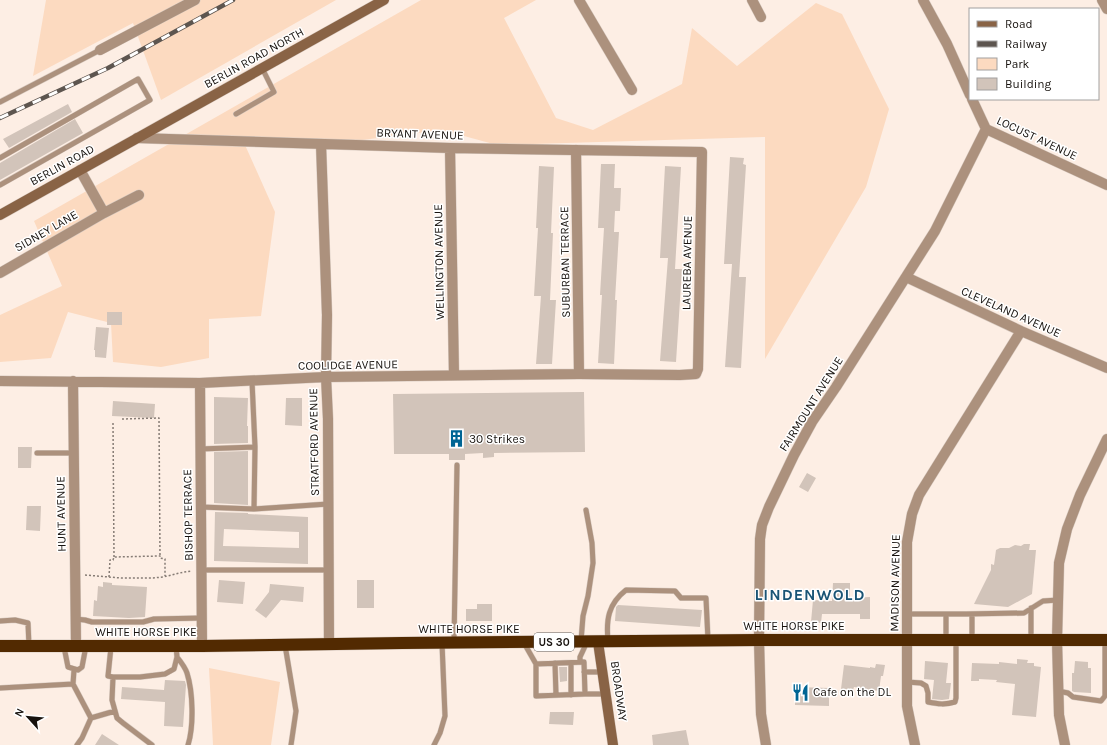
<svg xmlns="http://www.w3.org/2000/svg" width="1107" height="745" font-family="Karla,sans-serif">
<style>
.green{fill:#fcdac0}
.building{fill:#d2c4ba;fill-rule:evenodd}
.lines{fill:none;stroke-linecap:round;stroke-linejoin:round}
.lane-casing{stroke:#d8cbc2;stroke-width:6}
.street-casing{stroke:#d8cbc2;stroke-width:11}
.secondary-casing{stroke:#d8cbc2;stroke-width:11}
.highway-casing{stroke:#d8cbc2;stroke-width:13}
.path{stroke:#867c75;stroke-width:1.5;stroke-dasharray:2 2;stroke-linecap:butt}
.lane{stroke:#ac917d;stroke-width:5}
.street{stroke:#ac917d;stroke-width:10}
.secondary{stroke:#896345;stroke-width:10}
.highway{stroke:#522a01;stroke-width:12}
.rail-casing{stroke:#5d554f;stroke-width:4.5}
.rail{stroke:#fff;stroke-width:3;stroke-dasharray:9;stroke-linecap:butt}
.labels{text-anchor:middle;stroke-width:3;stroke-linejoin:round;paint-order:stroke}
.shield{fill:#fff;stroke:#5d5956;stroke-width:1}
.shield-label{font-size:11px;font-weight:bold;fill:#17120e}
.street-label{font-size:12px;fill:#17120e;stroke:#fff}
.poi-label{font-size:12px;fill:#17120e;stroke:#fff;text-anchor:start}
.district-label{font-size:16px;font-weight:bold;letter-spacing:1px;fill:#1a5475;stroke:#fff}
</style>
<rect width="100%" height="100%" fill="#fdeee4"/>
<!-- green -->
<path class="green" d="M46,0H336L161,100L133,23L33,76Z
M421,0H536L504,18L556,118L593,130L682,84L692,28L737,66L816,3L842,14L889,109L866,187L765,359V137L497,145L442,130L338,143L245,145L275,212L261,316L209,319V358L161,367L113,362L111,323L68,312L51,358L0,362V315L62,286L34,221Z
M209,668L280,682L271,745H213Z"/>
<!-- building -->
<path class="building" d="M68,104L72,112L9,148L3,139Z
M75,119L83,133L0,180V163Z
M730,157L744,158L743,164L746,165L739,277H746L741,368L725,367L732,264H724Z
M601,164H615L614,188H621L620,211H615L614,232H619L615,300H617L614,364L598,363L602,295H600L604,228H598Z
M539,166L554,167L551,233H553L550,300H556L552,364H536L541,296H534L538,228H536Z
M665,166L681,167L675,269H682L676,362L660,361L668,258H660Z
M107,312H122V325H107Z
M96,327L109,328L106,358L95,357V350H94Z
M584,392L585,452L494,453V457L483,458V453L465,454V460H449V454H394L393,394Z
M214,397L248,398L247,426H248V443L214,444Z
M286,398H302V426L285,425Z
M113,401L155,404L154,418L112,416Z
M18,447H32L31,468H18Z
M248,451V505L214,503V452Z
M807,473L816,478L808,492L799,487Z
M27,506H41L40,531L26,530Z
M215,512L248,513V514L308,517V564L214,561ZM224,529L299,532V548L223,546Z
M1024,544H1030L1029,550H1036L1032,594L1008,607L974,604L991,570V564L994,565L996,550L1000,548H1009L1015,545L1021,546Z
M219,580L245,582L243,604L217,602Z
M357,580H374V608H357Z
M103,582L112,583V585L147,587L145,617L129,618L93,616L94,600L97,601L98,586L103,587Z
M833,583H850V598L870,597V619H860V614H822L821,623L811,622L813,600L832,601Z
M270,584L304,587L303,602L281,600L266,618L255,610L269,592Z
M477,604H492V621H466V609H477Z
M618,605L702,610L700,627L615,621L616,607Z
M1017,659L1028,660L1027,663H1034V666L1041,667L1036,717L1012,715L1015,684L996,682L997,680L979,679V681H971L972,663L999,664V662L1017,664Z
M925,661L948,663L946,683H951L949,699L942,700L932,699L934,680L924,679Z
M1075,661L1088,662V668H1091V693L1074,692L1072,691V673H1074Z
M876,664L885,665L883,676H881L879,691L854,687L853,690L841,689L844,665L870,668V667L875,668Z
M559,667H567V681L560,682Z
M165,680L185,681L186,685L183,727L164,726L165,702L121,699L122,687L164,690Z
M795,687L829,688V706L795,705Z
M550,712H574L573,725L549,724Z
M686,730L689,745H653L652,735Z
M102,734L119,745H95Z"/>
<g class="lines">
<defs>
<path id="lane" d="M0,102L100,50
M236,114L274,92L262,68
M0,158L138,79L150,100L0,185
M252,381L255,447
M200,449L255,447L254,509L328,504
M37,453H74
M201,507L254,509
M201,570H329
M907,614H966L1024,613L1043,601L1058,600
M946,614V639
M972,614V639
M75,619L85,620L92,622H143L154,619L202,618
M0,621L15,620L28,623L29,646
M1031,639V608
M581,641L583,616L588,596L593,563L592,543L586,510
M608,641C606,620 608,604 626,590L675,591L681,598H706L708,640
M454,642L457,465
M524,643L536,664V696L585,694L584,662L536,664
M285,645L296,711L291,745
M64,647L68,667L78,670L82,667L86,646
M111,647L108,676L113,677H140L165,674L174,669L177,657L176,646
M177,657C181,662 185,667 187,673C193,692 194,726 188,745
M580,662V657L587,642
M555,663L556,695
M571,663V695
M74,670L73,684L91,718L82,738L77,745
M584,672H603
M113,677L112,700L117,718L123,723L152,745
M907,682L921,683L926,686L928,693V702C938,704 945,705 955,702L956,698V640
M0,688L73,684
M1058,691L1068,693L1073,697L1101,701L1105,696V640
M585,694H606
M91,718L115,711
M434,745L440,733L445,716L442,643H443"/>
<path id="street" d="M579,0L632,90
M752,0L761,17
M923,0L947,44L970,95
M1102,0L1107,9
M100,50L195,0
M972,99L986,129L1107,185
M321,144L327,315L326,377L328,419L329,644
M450,148L454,375
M576,150L579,374
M104,213L139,195
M0,273L104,213L80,170
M906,277L1021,331L1107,368
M0,381L200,383L326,377L579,374L680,375L696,374L698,369L702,152L450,148L137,138
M73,381L76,646
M200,383L202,646
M766,745L761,714L759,640L760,539L762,525L769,507L794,455L812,422L836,387L935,231L986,129
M915,745L907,706V542L912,514L919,495L1021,331
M1065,745L1059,715L1057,640L1059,563L1067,529L1080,495L1107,439"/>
<path id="secondary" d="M0,215L384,0
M598,642L613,745"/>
<path id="highway" d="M0,646H202L402,643L759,640H1107"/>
</defs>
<!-- lane casing -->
<use href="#lane" class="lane-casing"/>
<!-- street casing -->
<use href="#street" class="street-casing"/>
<!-- secondary casing -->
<use href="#secondary" class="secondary-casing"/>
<!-- highway casing -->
<use href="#highway" class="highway-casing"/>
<!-- path -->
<path class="path" d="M122,419L159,418L160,556
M113,423L114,557
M85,575L121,578H153L163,577L184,572L192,571
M109,577L110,560H113L114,557L160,556V558L165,559V576"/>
<!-- lane -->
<use href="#lane" class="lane"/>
<!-- street -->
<use href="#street" class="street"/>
<!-- secondary -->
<use href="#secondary" class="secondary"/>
<!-- highway -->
<use href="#highway" class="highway"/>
<defs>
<path id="rail" d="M0,118L108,68L233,0"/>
</defs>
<!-- rail casing -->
<use href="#rail" class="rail-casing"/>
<!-- rail -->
<use href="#rail" class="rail"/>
</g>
<!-- icons -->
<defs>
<symbol id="building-bare" viewBox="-9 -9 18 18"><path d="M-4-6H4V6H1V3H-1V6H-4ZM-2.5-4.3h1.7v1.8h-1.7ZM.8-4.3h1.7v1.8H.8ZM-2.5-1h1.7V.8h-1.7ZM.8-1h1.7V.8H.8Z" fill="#006594" stroke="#fff" stroke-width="2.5" paint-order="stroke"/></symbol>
<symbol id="restaurant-bare" viewBox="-9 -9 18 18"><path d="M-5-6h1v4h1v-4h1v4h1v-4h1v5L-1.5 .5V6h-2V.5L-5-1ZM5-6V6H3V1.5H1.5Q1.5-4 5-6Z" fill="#006594" stroke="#fff" stroke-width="2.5" paint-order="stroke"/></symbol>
</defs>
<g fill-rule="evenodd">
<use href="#building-bare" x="444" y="426" width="25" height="25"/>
<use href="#restaurant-bare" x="788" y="680" width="25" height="25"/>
</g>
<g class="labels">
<!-- shield labels -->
<rect class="shield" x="534" y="633" width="40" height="18" rx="3"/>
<g class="shield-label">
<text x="554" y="646">US 30</text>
</g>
<!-- street labels -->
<g class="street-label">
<text transform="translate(254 58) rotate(-29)" y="4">BERLIN ROAD NORTH</text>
<text transform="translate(420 134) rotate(2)" y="4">BRYANT AVENUE</text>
<text transform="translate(1037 138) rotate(25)" y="4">LOCUST AVENUE</text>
<text transform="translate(62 165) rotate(-29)" y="4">BERLIN ROAD</text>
<text transform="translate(46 231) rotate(-30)" y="4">SIDNEY LANE</text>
<text transform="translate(439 262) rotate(-91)" y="4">WELLINGTON AVENUE</text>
<text transform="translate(565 262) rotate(-91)" y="4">SUBURBAN TERRACE</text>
<text transform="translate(687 263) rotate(-89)" y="4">LAUREBA AVENUE</text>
<text transform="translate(1011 312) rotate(24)" y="4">CLEVELAND AVENUE</text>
<text transform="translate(348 365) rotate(-1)" y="4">COOLIDGE AVENUE</text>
<text transform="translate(811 404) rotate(-58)" y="4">FAIRMOUNT AVENUE</text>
<text transform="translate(314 442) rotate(-91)" y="4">STRATFORD AVENUE</text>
<text transform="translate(61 514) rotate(-91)" y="4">HUNT AVENUE</text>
<text transform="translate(188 515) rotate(-91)" y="4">BISHOP TERRACE</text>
<text transform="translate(895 583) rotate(-89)" y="4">MADISON AVENUE</text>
<text x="794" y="630">WHITE HORSE PIKE</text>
<text x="469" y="633">WHITE HORSE PIKE</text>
<text x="146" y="636">WHITE HORSE PIKE</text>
<text transform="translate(619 691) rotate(82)" y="4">BROADWAY</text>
</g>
<!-- poi labels -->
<g class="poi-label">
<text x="469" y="443">30 Strikes</text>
<text x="813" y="696">Cafe on the DL</text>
</g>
<!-- district labels -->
<g class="district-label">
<text x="810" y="600">LINDENWOLD</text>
</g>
</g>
<!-- legend -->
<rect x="969" y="8" width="130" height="92" fill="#ffffff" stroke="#a2a09f"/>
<rect x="977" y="21" width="20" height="6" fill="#896345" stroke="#a2a09f"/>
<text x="1005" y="28" font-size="12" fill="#17120e">Road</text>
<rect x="977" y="41" width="20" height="6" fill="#5d554f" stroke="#a2a09f"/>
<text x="1005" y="48" font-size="12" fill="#17120e">Railway</text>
<rect x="977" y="58" width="20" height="12" fill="#fcdac0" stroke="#a2a09f"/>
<text x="1005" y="68" font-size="12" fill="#17120e">Park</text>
<rect x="977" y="78" width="20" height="12" fill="#d2c4ba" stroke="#a2a09f"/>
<text x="1005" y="88" font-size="12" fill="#17120e">Building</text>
<!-- north arrow -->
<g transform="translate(28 717) rotate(297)" stroke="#ffffff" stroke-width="3" paint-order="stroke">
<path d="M0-3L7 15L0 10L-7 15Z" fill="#17120e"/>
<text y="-6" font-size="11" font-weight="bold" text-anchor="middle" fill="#17120e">N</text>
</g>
</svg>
